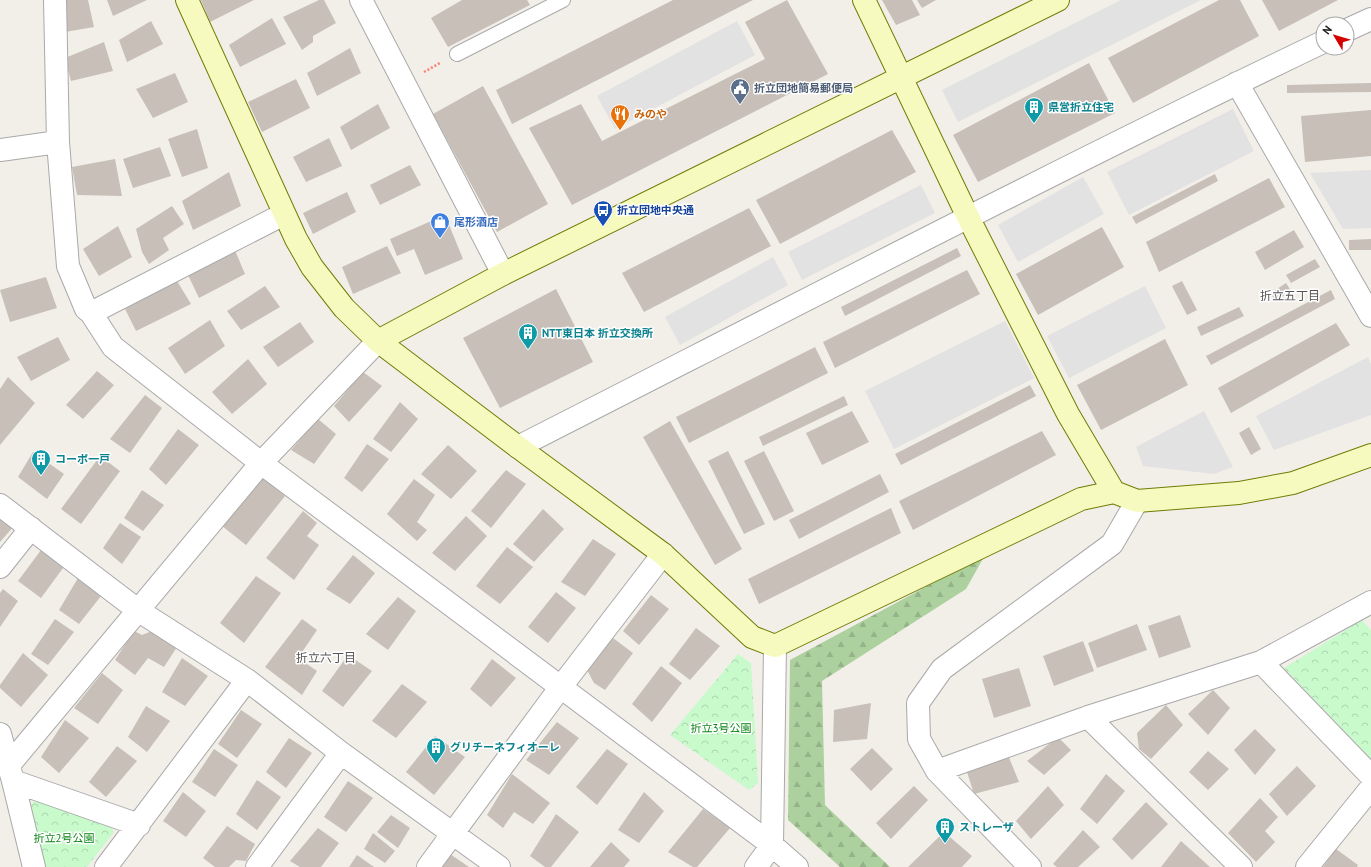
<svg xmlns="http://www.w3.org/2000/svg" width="1371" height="867" font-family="'PT Sans','Noto Sans JP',sans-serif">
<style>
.forest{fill:url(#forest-firs)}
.park{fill:url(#park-crowns)}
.parking{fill:#e2e2e2}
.building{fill:#c7bfb8}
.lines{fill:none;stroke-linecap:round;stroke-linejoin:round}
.lane-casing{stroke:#a9a9a9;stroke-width:16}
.street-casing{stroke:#a9a9a9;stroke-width:24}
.secondary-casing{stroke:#707d05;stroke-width:24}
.path{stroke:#fa8072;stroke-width:2.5;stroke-dasharray:2 2;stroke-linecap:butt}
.lane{stroke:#fff;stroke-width:14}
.street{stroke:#fff;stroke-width:22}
.secondary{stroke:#f7fabf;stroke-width:22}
.labels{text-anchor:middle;stroke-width:3;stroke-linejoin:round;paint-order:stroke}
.service-label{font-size:11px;font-weight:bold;fill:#4e5e75;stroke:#fff;text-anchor:start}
.culture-label{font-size:11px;font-weight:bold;fill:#0d838f;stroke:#fff;text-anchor:start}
.food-label{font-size:11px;font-weight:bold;fill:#c56008;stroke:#fff;text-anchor:start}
.transit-label{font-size:11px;font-weight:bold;fill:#164399;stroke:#fff;text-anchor:start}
.shop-label{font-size:11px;font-weight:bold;fill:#366cbe;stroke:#fff;text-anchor:start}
.park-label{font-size:11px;fill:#0c8416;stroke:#fff}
.neighbourhood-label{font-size:12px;fill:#555;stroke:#fff}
</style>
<defs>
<pattern id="forest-firs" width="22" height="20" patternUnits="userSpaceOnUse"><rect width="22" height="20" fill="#add19e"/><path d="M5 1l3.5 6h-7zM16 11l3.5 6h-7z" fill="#95b388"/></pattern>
<pattern id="park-crowns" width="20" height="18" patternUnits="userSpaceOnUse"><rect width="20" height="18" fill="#c8facc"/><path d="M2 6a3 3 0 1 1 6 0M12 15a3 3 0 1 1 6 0" fill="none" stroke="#acd6af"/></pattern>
</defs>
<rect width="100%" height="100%" fill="#f2efe9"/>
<!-- forest -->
<path class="forest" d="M985,555L966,589L822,681L825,805L890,867H840L788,820L790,660Z"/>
<!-- park -->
<path class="park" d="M1362,620L1371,630V759L1284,668Z
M738,654L751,663L758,783L749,790L670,735Z
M34,801L99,816L108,823L114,832L87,867H41L28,810Z"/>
<!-- parking -->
<path class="parking" d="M1121,0H1201L958,122L942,90Z
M737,21L755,55L615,129L597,96Z
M1233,109L1254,151L1129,215L1107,172Z
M1371,170V228L1343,229L1310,173Z
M1083,177L1104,214L1018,262L998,225Z
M921,185L935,213L802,280L788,252Z
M773,257L788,285L680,345L665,317Z
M1145,286L1166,328L1069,378L1047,336Z
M1005,321L1034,378L894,449L865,391Z
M1368,357L1371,364V415L1274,450L1256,416Z
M1204,411L1233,467L1214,474L1143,466L1136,447Z"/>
<!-- building -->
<path class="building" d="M64,0H88L94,27L65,32Z
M107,0H147L113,16Z
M201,0H254L210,22Z
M319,0H324L336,23L313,36V42L302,50L283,17Z
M462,0H527L530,5L448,47L431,18Z
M673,0H753L512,124L496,90Z
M787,0L828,74L572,205L529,128L581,104L602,141L765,59L745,22Z
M882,0H912L920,15L896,25Z
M917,0H936L922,8Z
M1219,0H1240L1259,36L1133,103L1108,58Z
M1262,0H1338L1279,31Z
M272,18L286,44L240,67L229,45Z
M151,21L163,44L127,62L119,40Z
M104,42L113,71L71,81L65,58Z
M350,48L361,73L317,96L307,73Z
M1089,63L1115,113L978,182L953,135Z
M175,73L188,102L153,118L136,89Z
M296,79L310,108L262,132L248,102Z
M1371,83V92L1287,93V85Z
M483,86L548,204L497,232L433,114Z
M378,104L390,128L351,150L340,127Z
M1371,110V156L1305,162L1301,116Z
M197,129L208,168L182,177L168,139Z
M892,130L916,172L780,244L756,200Z
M329,138L342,166L306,182L293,157Z
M160,147L171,176L133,188L123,159Z
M115,159L122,196L77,195L72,167Z
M410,165L421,185L380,205L370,185Z
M229,172L241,206L193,230L182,201Z
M1215,174L1218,181L1136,224L1132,217Z
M1269,178L1285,207L1159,272L1146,242Z
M347,192L356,212L313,234L303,213Z
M172,206L184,224L163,238L169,250L149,264L142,252L136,229Z
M749,208L771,246L644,312L622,273Z
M445,215L463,259L425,275L414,249L397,256L390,239Z
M118,226L132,257L99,276L83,249Z
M1102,227L1124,267L1038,315L1016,274Z
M1294,230L1304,247L1265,270L1255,252Z
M1371,239V250H1349V240Z
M387,246L401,273L353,294L342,267Z
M234,248L245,274L199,298L187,273Z
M957,248L961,256L845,316L841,307Z
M1315,259L1320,267L1291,283L1286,275Z
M967,270L980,294L835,368L823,342Z
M46,277L57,308L10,322L0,290Z
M177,281L191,304L136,331L125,309Z
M1182,281L1197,310L1187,315L1172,286Z
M1286,283L1291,291L1275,301L1271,293Z
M265,286L280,307L241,330L227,311Z
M556,289L593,362L500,408L463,338Z
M1331,290L1335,299L1211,365L1206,356Z
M1239,307L1244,316L1201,336L1197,327Z
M210,320L225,346L185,374L168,348Z
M300,322L314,342L278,367L263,347Z
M1336,323L1350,345L1231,413L1218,388Z
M58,337L70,360L31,381L17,357Z
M1165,339L1188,385L1101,430L1077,385Z
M815,347L828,373L689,443L676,417Z
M248,359L267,384L232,414L212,392Z
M97,371L114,385L83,419L66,405Z
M363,372L382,386L349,422L334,406Z
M8,377L35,403L0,445V389Z
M1030,385L1036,396L901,465L895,454Z
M145,395L162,408L130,453L110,439Z
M844,396L848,405L763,446L759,437Z
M400,402L418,419L391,452L373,439Z
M852,411L869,442L822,465L806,433Z
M318,419L336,434L314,464L291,450Z
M670,421L742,549L715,565L643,437Z
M1249,427L1261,449L1251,455L1239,433Z
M178,429L199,445L166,485L149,469Z
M1042,431L1056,455L913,530L899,501Z
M367,444L389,459L362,492L344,478Z
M448,445L477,471L451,499L421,474Z
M728,451L765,524L744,534L708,461Z
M764,451L794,511L774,521L744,461Z
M33,452L64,474L47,499L18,477Z
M100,456L120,471L81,524L61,509Z
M506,470L526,484L491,528L471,511Z
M880,474L889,492L799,539L789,520Z
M261,477L285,496L246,545L222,526Z
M414,479L435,495L417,522L427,530L417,541L387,514Z
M142,490L164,505L143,531L124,518Z
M891,508L901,533L759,604L748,579Z
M543,509L564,529L534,562L513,544Z
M303,511L317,523L307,536L319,545L294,580L266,558Z
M0,514L15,525L0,542Z
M466,516L487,536L455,571L432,553Z
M120,523L141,537L122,564L103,548Z
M593,539L616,554L585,596L561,582Z
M44,546L66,564L41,598L18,581Z
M507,547L533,567L500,604L476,586Z
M353,555L375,573L350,604L326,589Z
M256,576L281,593L244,643L220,623Z
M78,578L101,596L79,624L59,610Z
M3,589L18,601L0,627V593Z
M556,592L576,608L548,643L528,627Z
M651,595L669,609L639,645L623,631Z
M398,597L416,611L388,650L366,634Z
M1180,615L1191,647L1159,658L1148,626Z
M55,619L74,632L48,665L31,654Z
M302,619L317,630L298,658L317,671L302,695L265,667Z
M1137,624L1147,650L1097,668L1088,643Z
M696,628L720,646L690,680L669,664Z
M157,629L177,647L164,667L148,658L135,675L115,660L134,631L142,635Z
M613,638L633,653L605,690L594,683L587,670Z
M1083,641L1094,671L1054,686L1043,656Z
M23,653L48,675L21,707L0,688V685Z
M348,655L372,671L343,707L322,691Z
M182,658L208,676L185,706L162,692Z
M492,659L516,678L491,707L470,689Z
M661,666L682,683L652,722L632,704Z
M1019,668L1031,706L994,718L982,679Z
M102,673L123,690L98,724L74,708Z
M402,684L427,702L396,738L372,721Z
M1213,690L1230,708L1208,735L1188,714Z
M871,703L867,739L833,742L834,710Z
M1166,705L1183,725L1151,759L1139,749L1137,733Z
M146,706L170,721L147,752L128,737Z
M241,710L262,724L237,758L218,744Z
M65,720L89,738L59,773L41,757Z
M557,722L579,738L549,775L526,760Z
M1255,729L1276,750L1255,775L1234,750Z
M435,736L465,757L434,795L406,772Z
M1058,737L1071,750L1044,775L1027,761Z
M289,738L312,753L286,788L266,772Z
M117,746L137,761L106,797L89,782Z
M872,748L893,769L871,791L850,769Z
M214,749L238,765L215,797L192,782Z
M607,749L628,764L597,805L576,787Z
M1208,751L1229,769L1208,790L1189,772Z
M1008,755L1019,782L974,794L967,772Z
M1297,766L1316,786L1287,816L1269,794Z
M512,774L550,803L533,824L514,812L503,828L487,815Z
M1106,774L1125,791L1097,824L1080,809Z
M257,780L281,797L257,830L236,814Z
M348,781L373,798L346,832L324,817Z
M914,786L928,800L891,839L876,823Z
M1048,786L1064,805L1031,839L1016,821Z
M183,792L206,811L186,837L163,821Z
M644,792L664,811L639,843L618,830Z
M1260,798L1278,817L1265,831L1275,842L1256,862L1228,833Z
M1146,802L1168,824L1132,860L1112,839Z
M703,809L730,828L697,867H693L668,852Z
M556,814L579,832L551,867H545L530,856Z
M391,815L410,828L398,848L377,832Z
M227,826L255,844L246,861L236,860L229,867H215L203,858Z
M318,828L339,843L321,867H300L290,861Z
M1083,830L1100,847L1078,867H1057L1053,864Z
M944,832L972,856L962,867H908Z
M373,833L395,851L385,863L364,849Z
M1181,841L1210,867H1161Z
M611,842L630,860L624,867H590Z
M1336,849L1358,865L1357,867H1323Z
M450,854L469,867H442Z
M357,855L374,867H349Z"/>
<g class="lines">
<defs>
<path id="lane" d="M457,54L563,0"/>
<path id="street" d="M55,0L58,142L68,266L86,309L91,313L113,347L261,463L772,845L797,867
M361,0L503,274
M1347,30L1371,19
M1237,83L1371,316
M0,150L58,142
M91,313L284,214
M518,447C785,311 1052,172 1323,42
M0,505L139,611L247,680L341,753L499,867
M0,567L31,528
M1261,662L1371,776
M1088,717L1241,867
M0,734L13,781L34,867
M9,765L261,463L378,341
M937,771L1088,717L1261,662L1371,602
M13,781L139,825
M106,867L247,680
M257,867L341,753
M428,867L560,688L663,554
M756,867L772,845L775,646
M1030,867L937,771L919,739L918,703L942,669L1112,544L1137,501
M1307,867L1371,788"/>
<path id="secondary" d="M187,0L296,239L312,267L344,308L378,341L518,447L663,554L752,637L775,646L1081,499L1114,492L1137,501L1239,493L1293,483L1371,455
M864,0L968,217L1068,414L1114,492
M378,341L503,274L1058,0"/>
</defs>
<!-- lane casing -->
<use href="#lane" class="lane-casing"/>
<!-- street casing -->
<use href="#street" class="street-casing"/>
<!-- secondary casing -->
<use href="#secondary" class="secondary-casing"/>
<!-- path -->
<path class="path" d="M424,72L440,63"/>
<!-- lane -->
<use href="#lane" class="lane"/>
<!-- street -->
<use href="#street" class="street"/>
<!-- secondary -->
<use href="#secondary" class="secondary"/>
</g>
<!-- icons -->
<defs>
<symbol id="civic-pin" viewBox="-11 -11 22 30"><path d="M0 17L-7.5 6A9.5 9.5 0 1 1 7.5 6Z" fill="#5c6f8a" stroke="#fff"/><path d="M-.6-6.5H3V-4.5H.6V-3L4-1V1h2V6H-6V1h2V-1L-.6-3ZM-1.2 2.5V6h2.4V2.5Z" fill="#fff"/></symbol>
<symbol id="building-pin" viewBox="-11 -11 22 30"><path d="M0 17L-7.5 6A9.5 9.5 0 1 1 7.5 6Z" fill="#0f9aa8" stroke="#fff"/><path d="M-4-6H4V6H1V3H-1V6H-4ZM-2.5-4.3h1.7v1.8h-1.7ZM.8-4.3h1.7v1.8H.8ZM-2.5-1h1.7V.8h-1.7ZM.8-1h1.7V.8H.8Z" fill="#fff"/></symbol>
<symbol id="restaurant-pin" viewBox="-11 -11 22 30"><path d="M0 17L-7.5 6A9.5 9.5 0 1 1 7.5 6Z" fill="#e8710a" stroke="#fff"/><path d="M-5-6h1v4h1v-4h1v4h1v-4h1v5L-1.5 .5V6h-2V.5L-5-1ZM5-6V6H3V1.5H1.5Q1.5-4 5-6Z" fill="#fff"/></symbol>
<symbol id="bus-pin" viewBox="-11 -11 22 30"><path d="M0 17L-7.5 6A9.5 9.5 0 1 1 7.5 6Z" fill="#1a4fb4" stroke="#fff"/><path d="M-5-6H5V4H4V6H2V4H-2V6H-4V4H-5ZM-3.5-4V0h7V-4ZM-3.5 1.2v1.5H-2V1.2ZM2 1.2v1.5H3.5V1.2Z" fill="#fff"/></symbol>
<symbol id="shop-pin" viewBox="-11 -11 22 30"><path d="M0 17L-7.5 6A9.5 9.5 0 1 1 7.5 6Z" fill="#3f7fe0" stroke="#fff"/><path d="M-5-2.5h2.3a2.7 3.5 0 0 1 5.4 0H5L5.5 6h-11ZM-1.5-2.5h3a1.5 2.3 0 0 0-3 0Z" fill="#fff"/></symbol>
</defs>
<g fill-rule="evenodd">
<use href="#civic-pin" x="729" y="77" width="22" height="30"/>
<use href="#building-pin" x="1023" y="96" width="22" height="30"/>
<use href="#restaurant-pin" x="609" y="103" width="22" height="30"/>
<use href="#bus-pin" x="592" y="199" width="22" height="30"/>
<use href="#shop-pin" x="429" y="211" width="22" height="30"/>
<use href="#building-pin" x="517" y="322" width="22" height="30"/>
<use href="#building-pin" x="30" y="448" width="22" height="30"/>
<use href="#building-pin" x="425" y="736" width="22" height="30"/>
<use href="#building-pin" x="934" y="816" width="22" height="30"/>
</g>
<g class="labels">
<!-- service labels -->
<g class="service-label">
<text x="754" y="92">折立団地簡易郵便局</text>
</g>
<!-- culture labels -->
<g class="culture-label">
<text x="1048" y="111">県営折立住宅</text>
<text x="542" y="337">NTT東日本 折立交換所</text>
<text x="55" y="463">コーポ一戸</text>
<text x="450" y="751">グリチーネフィオーレ</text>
<text x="959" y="831">ストレーザ</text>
</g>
<!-- food labels -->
<g class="food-label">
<text x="634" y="118">みのや</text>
</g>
<!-- transit labels -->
<g class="transit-label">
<text x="617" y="214">折立団地中央通</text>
</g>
<!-- shop labels -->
<g class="shop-label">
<text x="454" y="226">尾形酒店</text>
</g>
<!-- park labels -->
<g class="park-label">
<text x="721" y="732">折立3号公園</text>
<text x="64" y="842">折立2号公園</text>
</g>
<!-- neighbourhood labels -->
<g class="neighbourhood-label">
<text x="1290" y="300">折立五丁目</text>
<text x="326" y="662">折立六丁目</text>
</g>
</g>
<!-- north arrow -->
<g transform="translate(1335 36) rotate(308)"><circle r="19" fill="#ffffff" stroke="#a7a7a7"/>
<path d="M0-3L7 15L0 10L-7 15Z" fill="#d40000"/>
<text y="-6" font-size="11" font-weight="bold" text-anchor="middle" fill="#222222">N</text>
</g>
</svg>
